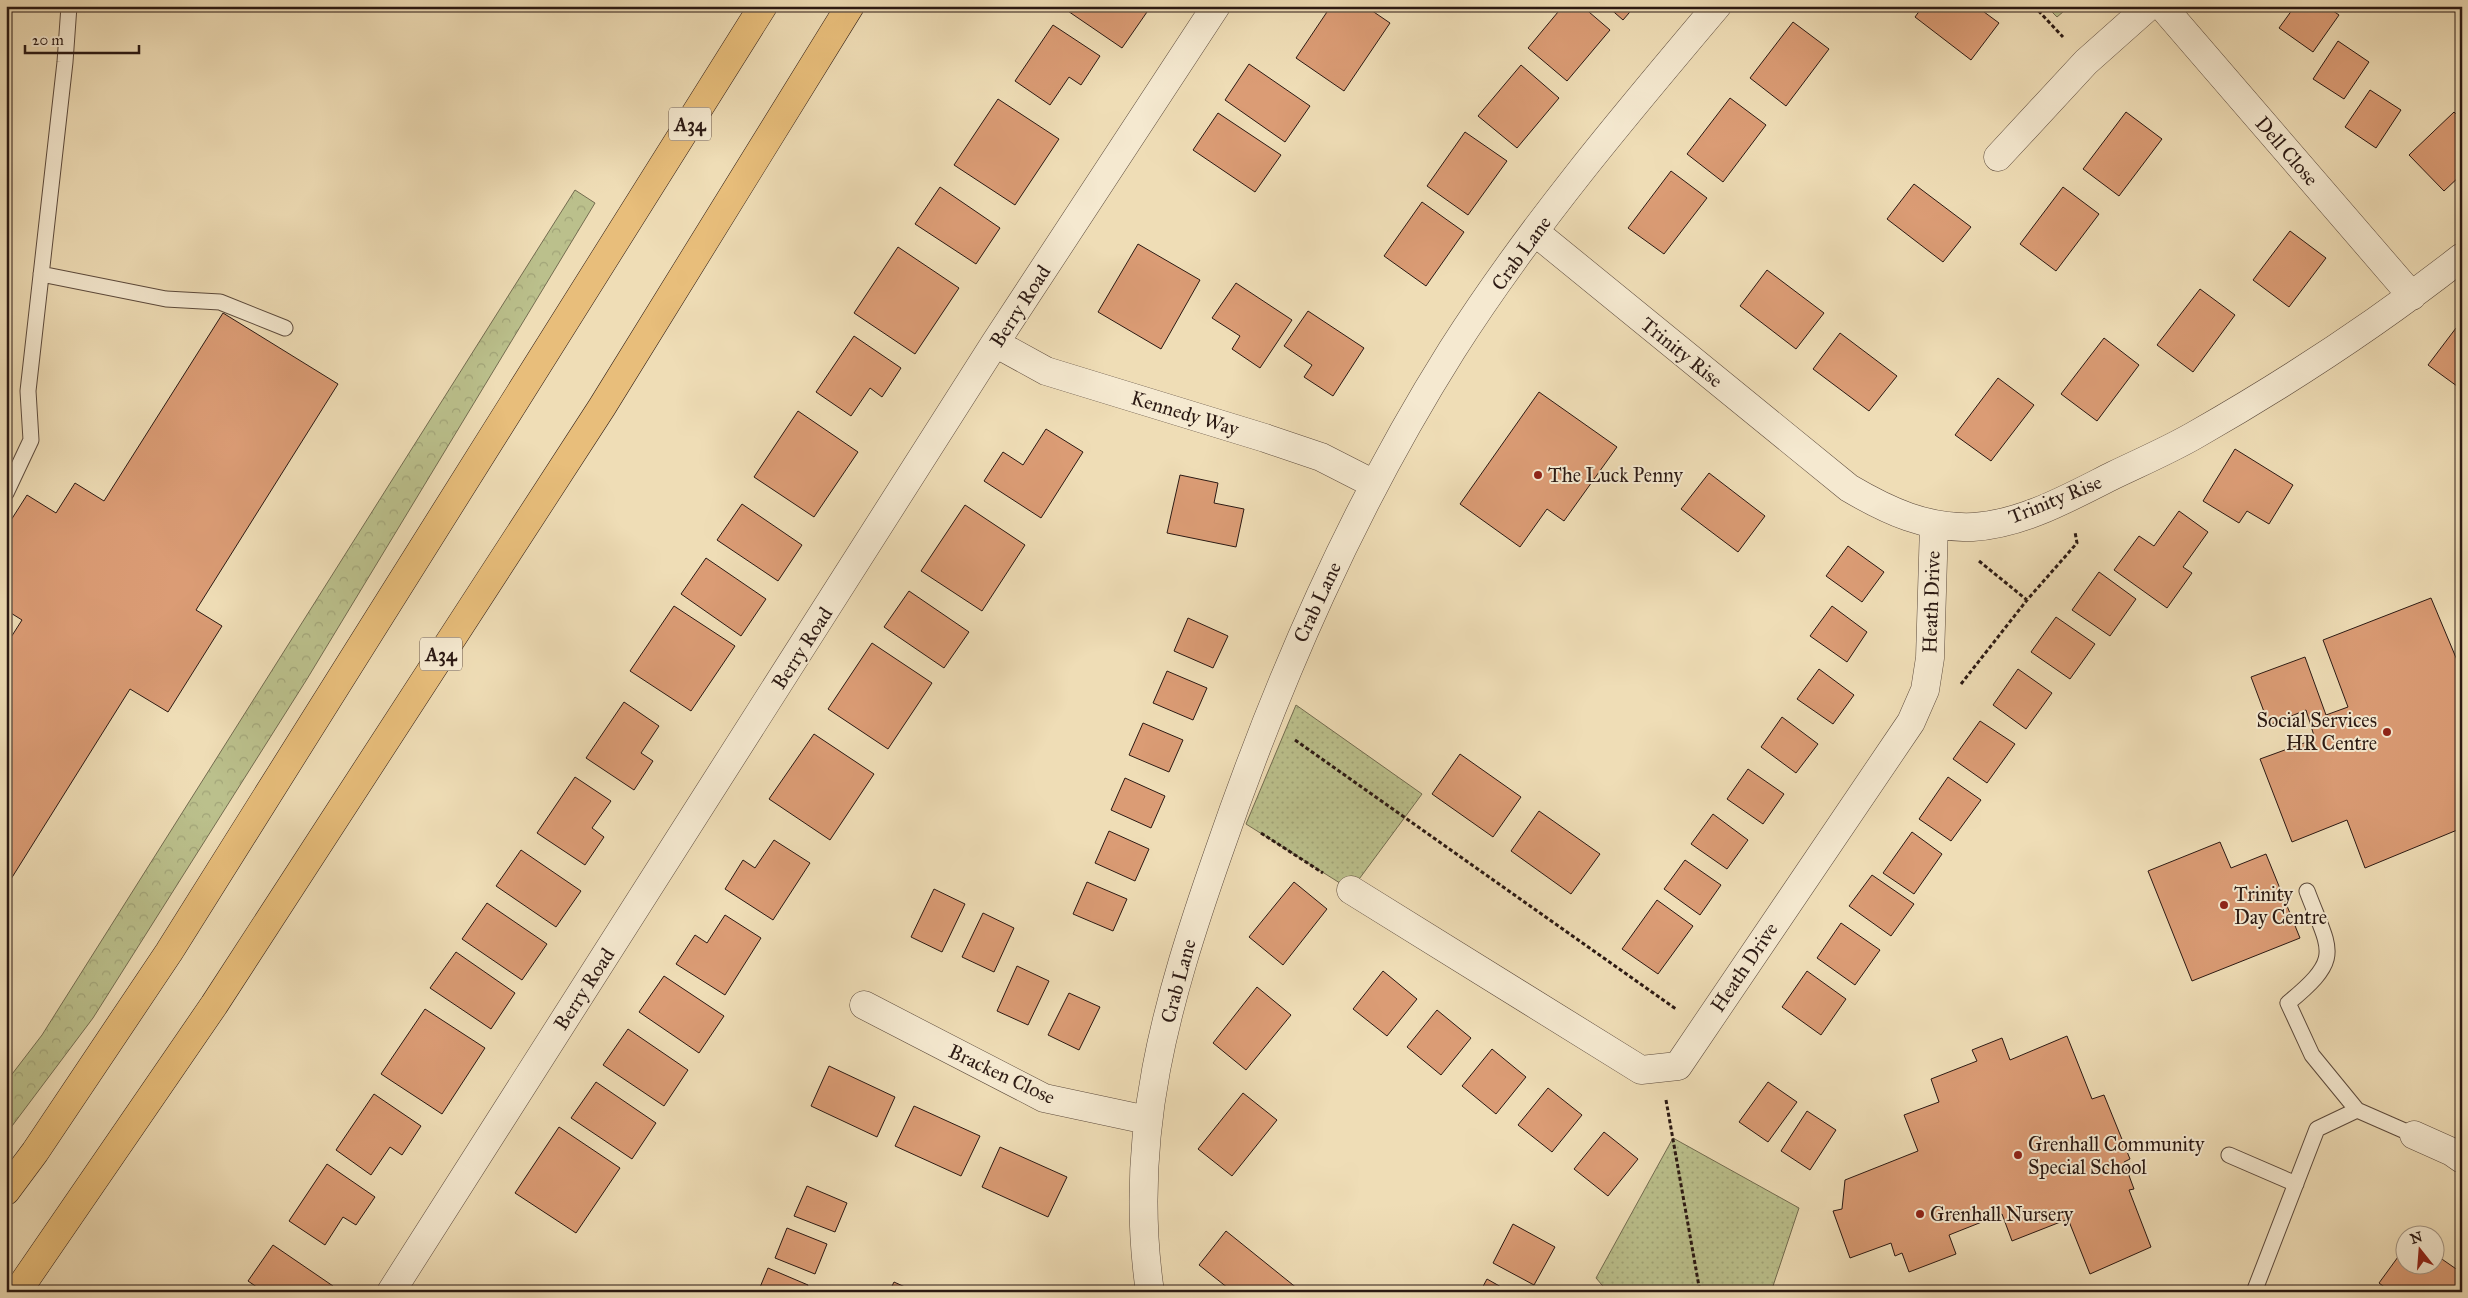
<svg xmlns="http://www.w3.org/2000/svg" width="2468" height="1298" font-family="'IM FELL Great Primer',serif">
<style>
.grass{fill:url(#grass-dots);stroke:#736c50}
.forest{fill:url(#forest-crowns);stroke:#736c50}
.building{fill:#db9c75;stroke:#2b1913}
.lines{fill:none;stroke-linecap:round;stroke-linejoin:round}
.lane-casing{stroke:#5c4a3c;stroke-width:17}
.street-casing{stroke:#5c4a3c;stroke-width:29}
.highway-casing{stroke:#2b1913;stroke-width:29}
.path{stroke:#2b1913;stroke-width:3;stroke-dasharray:4 2.5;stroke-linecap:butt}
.lane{stroke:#f5e9d0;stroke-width:15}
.street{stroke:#f5e9d0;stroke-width:28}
.highway{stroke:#e8be7b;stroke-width:28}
.poi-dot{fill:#8f2418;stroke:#f5e9d0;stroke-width:2}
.labels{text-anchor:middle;stroke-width:4;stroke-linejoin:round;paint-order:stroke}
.shield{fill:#f5e9d0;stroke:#68574c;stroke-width:1}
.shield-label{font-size:19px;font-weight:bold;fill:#2b1913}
.street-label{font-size:20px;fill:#2b1913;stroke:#f5e9d0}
.poi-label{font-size:20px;fill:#2b1913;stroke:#f5e9d0;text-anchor:start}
</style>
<defs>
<pattern id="grass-dots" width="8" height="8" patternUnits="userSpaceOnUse" patternTransform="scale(1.25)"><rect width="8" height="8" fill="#bbc08c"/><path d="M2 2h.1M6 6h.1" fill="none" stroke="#a1a478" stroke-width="1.8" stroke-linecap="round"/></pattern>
<pattern id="forest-crowns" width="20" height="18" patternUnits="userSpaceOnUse" patternTransform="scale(1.25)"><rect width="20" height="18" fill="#bbc08c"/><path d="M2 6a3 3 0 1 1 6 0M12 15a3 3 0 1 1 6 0" fill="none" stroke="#a1a478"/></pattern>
</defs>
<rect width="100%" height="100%" fill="#efddb6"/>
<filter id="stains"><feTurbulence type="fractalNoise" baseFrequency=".004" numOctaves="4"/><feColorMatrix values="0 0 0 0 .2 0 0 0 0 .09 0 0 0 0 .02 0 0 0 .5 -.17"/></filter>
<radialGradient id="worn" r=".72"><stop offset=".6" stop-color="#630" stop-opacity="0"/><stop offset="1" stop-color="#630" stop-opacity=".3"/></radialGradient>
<!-- grass -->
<path class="grass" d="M2046,6H2070L2057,17Z
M1296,705L1422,794L1351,890L1246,824Z
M1673,1138L1799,1208L1771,1292H1608L1596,1278Z"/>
<!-- forest -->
<path class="forest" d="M575,190L595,203L307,679L93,1018L6,1134V1082L42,1035Z"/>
<!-- building -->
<path class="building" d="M1139,6L1147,12L1122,48L1062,7Z
M1331,6H1365L1390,23L1344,91L1296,58Z
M1563,6H1582L1610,30L1567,81L1528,48Z
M1607,6H1635L1623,20Z
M1923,6H1976L1999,23L1971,60L1915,17Z
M2295,6H2326L2339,15L2313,52L2279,28Z
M1793,22L1829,49L1786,106L1750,78Z
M1053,25L1100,56L1081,85L1069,77L1050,105L1015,81Z
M2338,41L2369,62L2344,99L2313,79Z
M1249,64L1310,106L1285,142L1225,100Z
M1521,65L1559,98L1517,148L1478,116Z
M2370,90L2401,110L2376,148L2345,127Z
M1730,98L1766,125L1723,182L1687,154Z
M998,99L1059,139L1015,205L954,165Z
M2126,112L2162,139L2119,196L2083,169Z
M2454,112L2462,120V174L2444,191L2409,155Z
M1218,113L1281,155L1255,192L1193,150Z
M1465,132L1507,161L1468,215L1427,186Z
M1671,171L1707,198L1664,254L1628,228Z
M1914,184L1971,227L1943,262L1887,219Z
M940,187L1000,228L976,264L915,224Z
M2063,187L2099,214L2056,271L2020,244Z
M1422,202L1464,232L1426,286L1384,256Z
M2290,231L2326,258L2289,307L2253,280Z
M1138,244L1200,280L1161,349L1098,312Z
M898,247L959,288L915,354L854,313Z
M1767,270L1824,313L1796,349L1740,306Z
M1236,283L1292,320L1260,368L1232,349L1240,336L1212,318Z
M2200,289L2235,315L2193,372L2157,345Z
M1308,311L1364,348L1333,396L1304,377L1312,365L1284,346Z
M223,313L338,384L196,610L222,626L168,712L130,689L6,887V645L22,620L6,610V528L27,495L56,513L75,483L104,501Z
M2456,328L2462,332L2461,389L2428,365Z
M1840,333L1897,376L1869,411L1813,369Z
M854,336L901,368L882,397L870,388L851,416L816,392Z
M2104,338L2139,365L2097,421L2061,394Z
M1998,378L2034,405L1991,461L1955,435Z
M1539,392L1617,447L1564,521L1547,509L1520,547L1460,504Z
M798,411L858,452L814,517L754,477Z
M1046,429L1083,452L1041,518L984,481L1003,452L1023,465Z
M2235,449L2293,485L2269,524L2247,511L2239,523L2203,501Z
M1709,473L1765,516L1738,552L1681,509Z
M1180,475L1218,483L1214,503L1244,509L1236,547L1167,533Z
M742,504L802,545L778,581L717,540Z
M965,505L1025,545L982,611L921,571Z
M2179,511L2208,532L2183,567L2192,573L2167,608L2114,570L2139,536L2154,546Z
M1848,546L1884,572L1862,602L1826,576Z
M706,558L766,599L741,636L681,594Z
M2099,572L2136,599L2110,636L2072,610Z
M909,591L969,632L944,668L884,627Z
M2431,598L2462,672V828L2365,868L2347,820L2292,842L2260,759L2315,739L2306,710L2269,725L2251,677L2305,657L2326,715L2348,707L2323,640Z
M674,606L735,646L691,711L630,671Z
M1832,606L1867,632L1847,662L1810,636Z
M2056,617L2095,644L2070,679L2031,652Z
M1188,618L1228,636L1213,668L1174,651Z
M872,643L932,683L888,749L828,709Z
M1819,669L1854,695L1833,724L1797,699Z
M2018,669L2052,693L2026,729L1993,705Z
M1167,671L1207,688L1193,720L1153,703Z
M624,702L659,726L641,753L653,761L634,790L586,758Z
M1782,717L1818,744L1796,773L1761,747Z
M1980,721L2015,744L1987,783L1953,759Z
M1143,723L1183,740L1169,772L1129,755Z
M814,734L874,774L830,840L769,799Z
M1460,754L1521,797L1493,837L1432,794Z
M1748,769L1784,794L1763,824L1727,799Z
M575,777L611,801L592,828L604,837L585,865L537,833Z
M1948,777L1981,800L1951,841L1919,819Z
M1125,778L1165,796L1151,828L1111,810Z
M1539,811L1600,854L1571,894L1511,851Z
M1713,814L1748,840L1727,869L1691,844Z
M1109,831L1149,849L1135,881L1095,863Z
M1912,832L1942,854L1914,894L1883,873Z
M774,840L810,863L773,920L725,889L743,860L755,868Z
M2220,842L2231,868L2266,854L2300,938L2192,981L2148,871Z
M521,850L581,891L556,927L496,886Z
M1685,860L1721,885L1700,915L1664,889Z
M1872,875L1914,904L1891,936L1849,906Z
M1087,882L1127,899L1113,931L1073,914Z
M1294,882L1327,909L1283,965L1249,937Z
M934,889L965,904L942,952L911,937Z
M1657,900L1693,926L1658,974L1622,949Z
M487,903L547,944L522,980L462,939Z
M983,913L1014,928L994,972L962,957Z
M725,915L761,938L725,995L676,964L695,935L707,943Z
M1841,923L1880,950L1855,985L1817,958Z
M456,952L515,993L491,1029L430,988Z
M1017,966L1049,981L1028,1025L997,1011Z
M1383,971L1417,999L1387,1036L1353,1009Z
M1807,971L1846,999L1821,1035L1782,1007Z
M664,976L724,1016L699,1053L639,1012Z
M1257,987L1291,1015L1246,1070L1213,1043Z
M1069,993L1100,1007L1079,1050L1048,1035Z
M425,1009L485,1048L442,1114L381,1074Z
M1437,1010L1471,1038L1441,1075L1407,1047Z
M628,1029L688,1070L664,1106L603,1065Z
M2067,1036L2092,1099L2104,1095L2130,1159L2124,1162L2134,1189L2129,1190L2151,1247L2090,1274L2068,1219L2012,1241L2002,1214L1949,1235L1956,1254L1909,1272L1902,1253L1895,1256L1891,1243L1850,1258L1833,1211L1842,1209L1845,1180L1918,1151L1904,1115L1939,1102L1931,1079L1977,1061L1972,1050L2002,1038L2010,1060Z
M1492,1049L1526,1077L1496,1114L1462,1086Z
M829,1066L895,1097L877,1137L811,1106Z
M596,1082L656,1123L632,1159L571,1118Z
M1768,1082L1797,1102L1768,1142L1739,1122Z
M1548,1088L1582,1115L1552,1152L1518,1125Z
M1243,1093L1277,1120L1232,1176L1198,1149Z
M374,1094L421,1126L402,1155L390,1147L371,1175L336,1150Z
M914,1106L980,1136L961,1176L895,1146Z
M1807,1111L1836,1130L1810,1170L1781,1151Z
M559,1127L620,1168L576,1233L515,1193Z
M1604,1132L1638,1159L1608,1196L1574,1169Z
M1000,1147L1067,1177L1048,1217L982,1187Z
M327,1164L375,1197L356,1225L343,1217L325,1245L289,1221Z
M807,1186L847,1203L835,1232L794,1216Z
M1513,1224L1555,1247L1534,1285L1493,1263Z
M787,1228L827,1244L815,1274L775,1258Z
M1226,1231L1298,1289L1296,1292H1233L1199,1265Z
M273,1245L333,1286L329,1292H264L248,1281Z
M2406,1246V1266H2436V1255L2462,1273V1292H2391L2379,1283Z
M768,1268L808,1285L805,1292H758Z
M1487,1279L1510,1292H1480Z
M894,1282L916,1292H889Z"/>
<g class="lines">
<defs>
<path id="lane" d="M41,274L166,299L220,302L285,328
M6,493L31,440L28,391L65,62L69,6
M2307,891C2330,952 2344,957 2288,1003L2312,1055L2357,1110
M2229,1155L2296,1184
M2254,1292L2317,1129L2357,1110L2414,1135"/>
<path id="street" d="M2162,6L2412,296
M1998,157L2086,62L2149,6
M1535,232L1849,488C1888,511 1927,529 1973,527C2023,524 2070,497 2114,475C2141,462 2169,450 2195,435C2288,382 2378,323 2462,257
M995,343L1046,371L1265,438L1321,457L1374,484
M1351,890L1641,1070L1678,1066L1911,722L1925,690L1930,658L1934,525
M864,1005L1044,1098L1147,1120
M2414,1135L2452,1152L2462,1159
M391,1292L995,343L1216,6
M1150,1292C1127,1135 1167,1000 1218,854C1279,677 1352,509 1452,350C1529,229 1624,116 1717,6"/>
<path id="highway" d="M6,1191L35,1152L169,952L763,6
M17,1292L214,1005L602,407L850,6"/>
</defs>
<!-- lane casing -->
<use href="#lane" class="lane-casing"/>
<!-- street casing -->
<use href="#street" class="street-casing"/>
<!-- highway casing -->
<use href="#highway" class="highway-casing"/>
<!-- path -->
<path class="path" d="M2034,6L2063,37
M1979,561L2027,600
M1961,684L2027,600L2077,543L2075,532
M1295,740L1676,1009
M1261,833L1323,873
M1666,1100L1700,1292"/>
<!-- lane -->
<use href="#lane" class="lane"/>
<!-- street -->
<use href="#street" class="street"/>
<!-- highway -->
<use href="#highway" class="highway"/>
</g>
<!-- markers -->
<g class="poi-dot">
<circle cx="1538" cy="475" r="5"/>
<circle cx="2387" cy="732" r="5"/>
<circle cx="2224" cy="905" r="5"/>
<circle cx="2018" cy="1155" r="5"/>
<circle cx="1920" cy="1214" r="5"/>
</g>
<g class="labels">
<!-- shield labels -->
<g class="shield">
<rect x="669" y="107.5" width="42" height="33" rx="4"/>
<rect x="420" y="637.5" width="42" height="33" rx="4"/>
</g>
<g class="shield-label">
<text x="690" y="131">A34</text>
<text x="441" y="661">A34</text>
</g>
<!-- street labels -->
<g class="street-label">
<text transform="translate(2287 151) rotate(49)" y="7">Dell Close</text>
<text transform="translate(1521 253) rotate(-54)" y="7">Crab Lane</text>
<text transform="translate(1020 306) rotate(-57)" y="7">Berry Road</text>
<text transform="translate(1682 352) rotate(39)" y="7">Trinity Rise</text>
<text transform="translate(1185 413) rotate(17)" y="7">Kennedy Way</text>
<text transform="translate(2055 499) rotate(-22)" y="7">Trinity Rise</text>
<text transform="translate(1317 602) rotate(-65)" y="7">Crab Lane</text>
<text transform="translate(1931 602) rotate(-88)" y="7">Heath Drive</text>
<text transform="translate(802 648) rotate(-57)" y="7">Berry Road</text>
<text transform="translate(1744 967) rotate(-56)" y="7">Heath Drive</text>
<text transform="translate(1178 981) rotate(-75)" y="7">Crab Lane</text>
<text transform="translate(584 989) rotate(-57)" y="7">Berry Road</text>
<text transform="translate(1002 1074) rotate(25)" y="7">Bracken Close</text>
</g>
<!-- poi labels -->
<g class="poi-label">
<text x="1548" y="482">The Luck Penny</text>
<text x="2377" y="727" text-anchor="end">Social Services<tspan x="2377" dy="23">HR Centre</tspan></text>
<text x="2234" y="901">Trinity<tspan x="2234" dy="23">Day Centre</tspan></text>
<text x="2028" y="1151">Grenhall Community<tspan x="2028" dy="23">Special School</tspan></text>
<text x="1930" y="1221">Grenhall Nursery</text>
</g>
</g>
<!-- margin -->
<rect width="2468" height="1298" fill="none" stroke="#efddb6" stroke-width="25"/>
<rect x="8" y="8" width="2453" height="1283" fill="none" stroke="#2b1913" stroke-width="2.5"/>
<rect x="12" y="12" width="2443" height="1273" fill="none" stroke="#2b1913"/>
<!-- north arrow -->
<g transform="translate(2420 1250) rotate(343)"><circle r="24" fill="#f5e9d0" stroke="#a49684"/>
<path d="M0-4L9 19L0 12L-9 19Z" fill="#8f2418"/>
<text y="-8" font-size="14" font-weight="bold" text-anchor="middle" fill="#2b1913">N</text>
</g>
<!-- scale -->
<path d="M25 45v8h114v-8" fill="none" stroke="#2b1913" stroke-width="2.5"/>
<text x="32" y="45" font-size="15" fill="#2b1913" stroke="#f5e9d0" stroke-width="4" paint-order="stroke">20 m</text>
<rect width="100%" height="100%" filter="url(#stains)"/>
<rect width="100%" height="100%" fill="url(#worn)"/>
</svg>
